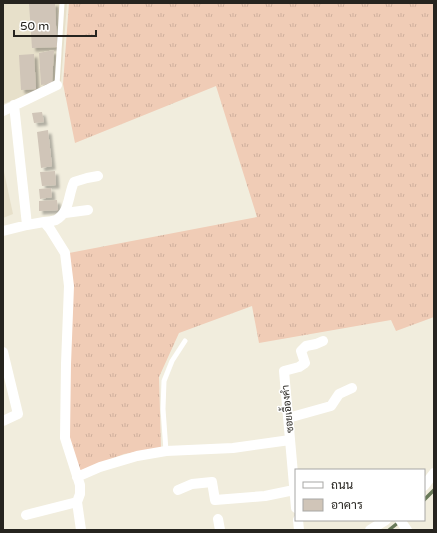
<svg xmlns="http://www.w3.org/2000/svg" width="437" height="533" font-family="'Varela Round',Sarabun,sans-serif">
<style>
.built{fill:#e7e0ca}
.grass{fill:url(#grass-tufts)}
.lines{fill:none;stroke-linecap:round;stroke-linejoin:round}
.stream{stroke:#687958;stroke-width:3.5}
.building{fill:#d0c5b8;filter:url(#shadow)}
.service{stroke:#fff;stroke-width:5}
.minor{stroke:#fff;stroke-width:10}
.labels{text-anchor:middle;stroke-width:3;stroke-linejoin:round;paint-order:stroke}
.street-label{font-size:10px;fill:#26241f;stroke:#fff}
</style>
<defs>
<pattern id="grass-tufts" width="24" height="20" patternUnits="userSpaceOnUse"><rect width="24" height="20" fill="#f0ccb6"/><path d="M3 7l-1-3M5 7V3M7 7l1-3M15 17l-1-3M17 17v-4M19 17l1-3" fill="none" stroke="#ceaf9c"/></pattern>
<filter id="shadow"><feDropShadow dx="3.5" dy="3.5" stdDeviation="1" flood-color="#0004"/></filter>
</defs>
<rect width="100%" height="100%" fill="#f1eddd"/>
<!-- built -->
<path class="built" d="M3,3H67L61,82L3,104Z
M3,167L13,214L3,218Z"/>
<!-- grass -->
<path class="grass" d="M69,3H434V317L396,331L391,320L259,343L252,306L179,333L159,377L161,448L124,454L80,471L68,436L69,253L257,217L216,86L75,143L63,84Z"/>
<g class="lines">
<!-- stream -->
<path class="stream" d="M424,500L434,490
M389,530L399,522"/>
</g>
<!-- building -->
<path class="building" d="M40,3H55L57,47L32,48L29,4Z
M54,50L52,83L41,85L39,53Z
M34,54L36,89L21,90L19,55Z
M42,112L44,122L34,123L32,113Z
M48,130L52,166L41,168L37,132Z
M55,171L56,185L42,186L40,172Z
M51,188L52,197L40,199L39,189Z
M57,200L58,210L39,211V201Z"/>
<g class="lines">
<!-- service -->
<path class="service" d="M57,85L62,3
M166,451L163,409L164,381L172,361L185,341"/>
<!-- minor -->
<path class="minor" d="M14,105L27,225
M3,111L57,85
M65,213L88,210
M44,222C48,222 53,221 56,220C70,212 68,195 74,182L87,178L98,176
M3,231L27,225L44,222L50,229L65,253L69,286L66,364L65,438L80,485V494L77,502L81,530
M3,352L18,414L3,421
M288,418L331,406L339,394L352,388
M77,477L100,467L137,456L166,451L233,448L290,440
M424,486L434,473
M178,490L192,484L212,482L215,500L265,496L294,490
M296,508L284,371L299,367L305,363L301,351L306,346L316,344L323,341
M26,515L77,502
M218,519L220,530
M298,520L299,530
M400,520L407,530
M370,530L386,520"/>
</g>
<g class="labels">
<!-- street labels -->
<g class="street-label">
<text transform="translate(287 409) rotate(-96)" y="4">ซอยเอื้องคำ</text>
</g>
</g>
<!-- border -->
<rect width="437" height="533" fill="none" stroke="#26241f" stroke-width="8"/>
<!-- legend -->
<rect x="295" y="469" width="130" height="52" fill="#ffffff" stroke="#a8a7a5"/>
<rect x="303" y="482" width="20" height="6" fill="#ffffff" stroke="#a8a7a5"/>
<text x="331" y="489" font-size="12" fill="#26241f">ถนน</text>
<rect x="303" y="499" width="20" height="12" fill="#d0c5b8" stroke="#a8a7a5"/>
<text x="331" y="509" font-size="12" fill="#26241f">อาคาร</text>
<!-- scale -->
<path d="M14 30v6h82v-6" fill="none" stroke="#26241f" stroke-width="2"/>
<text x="20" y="30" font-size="12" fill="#26241f" stroke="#ffffff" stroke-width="3" paint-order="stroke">50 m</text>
</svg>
